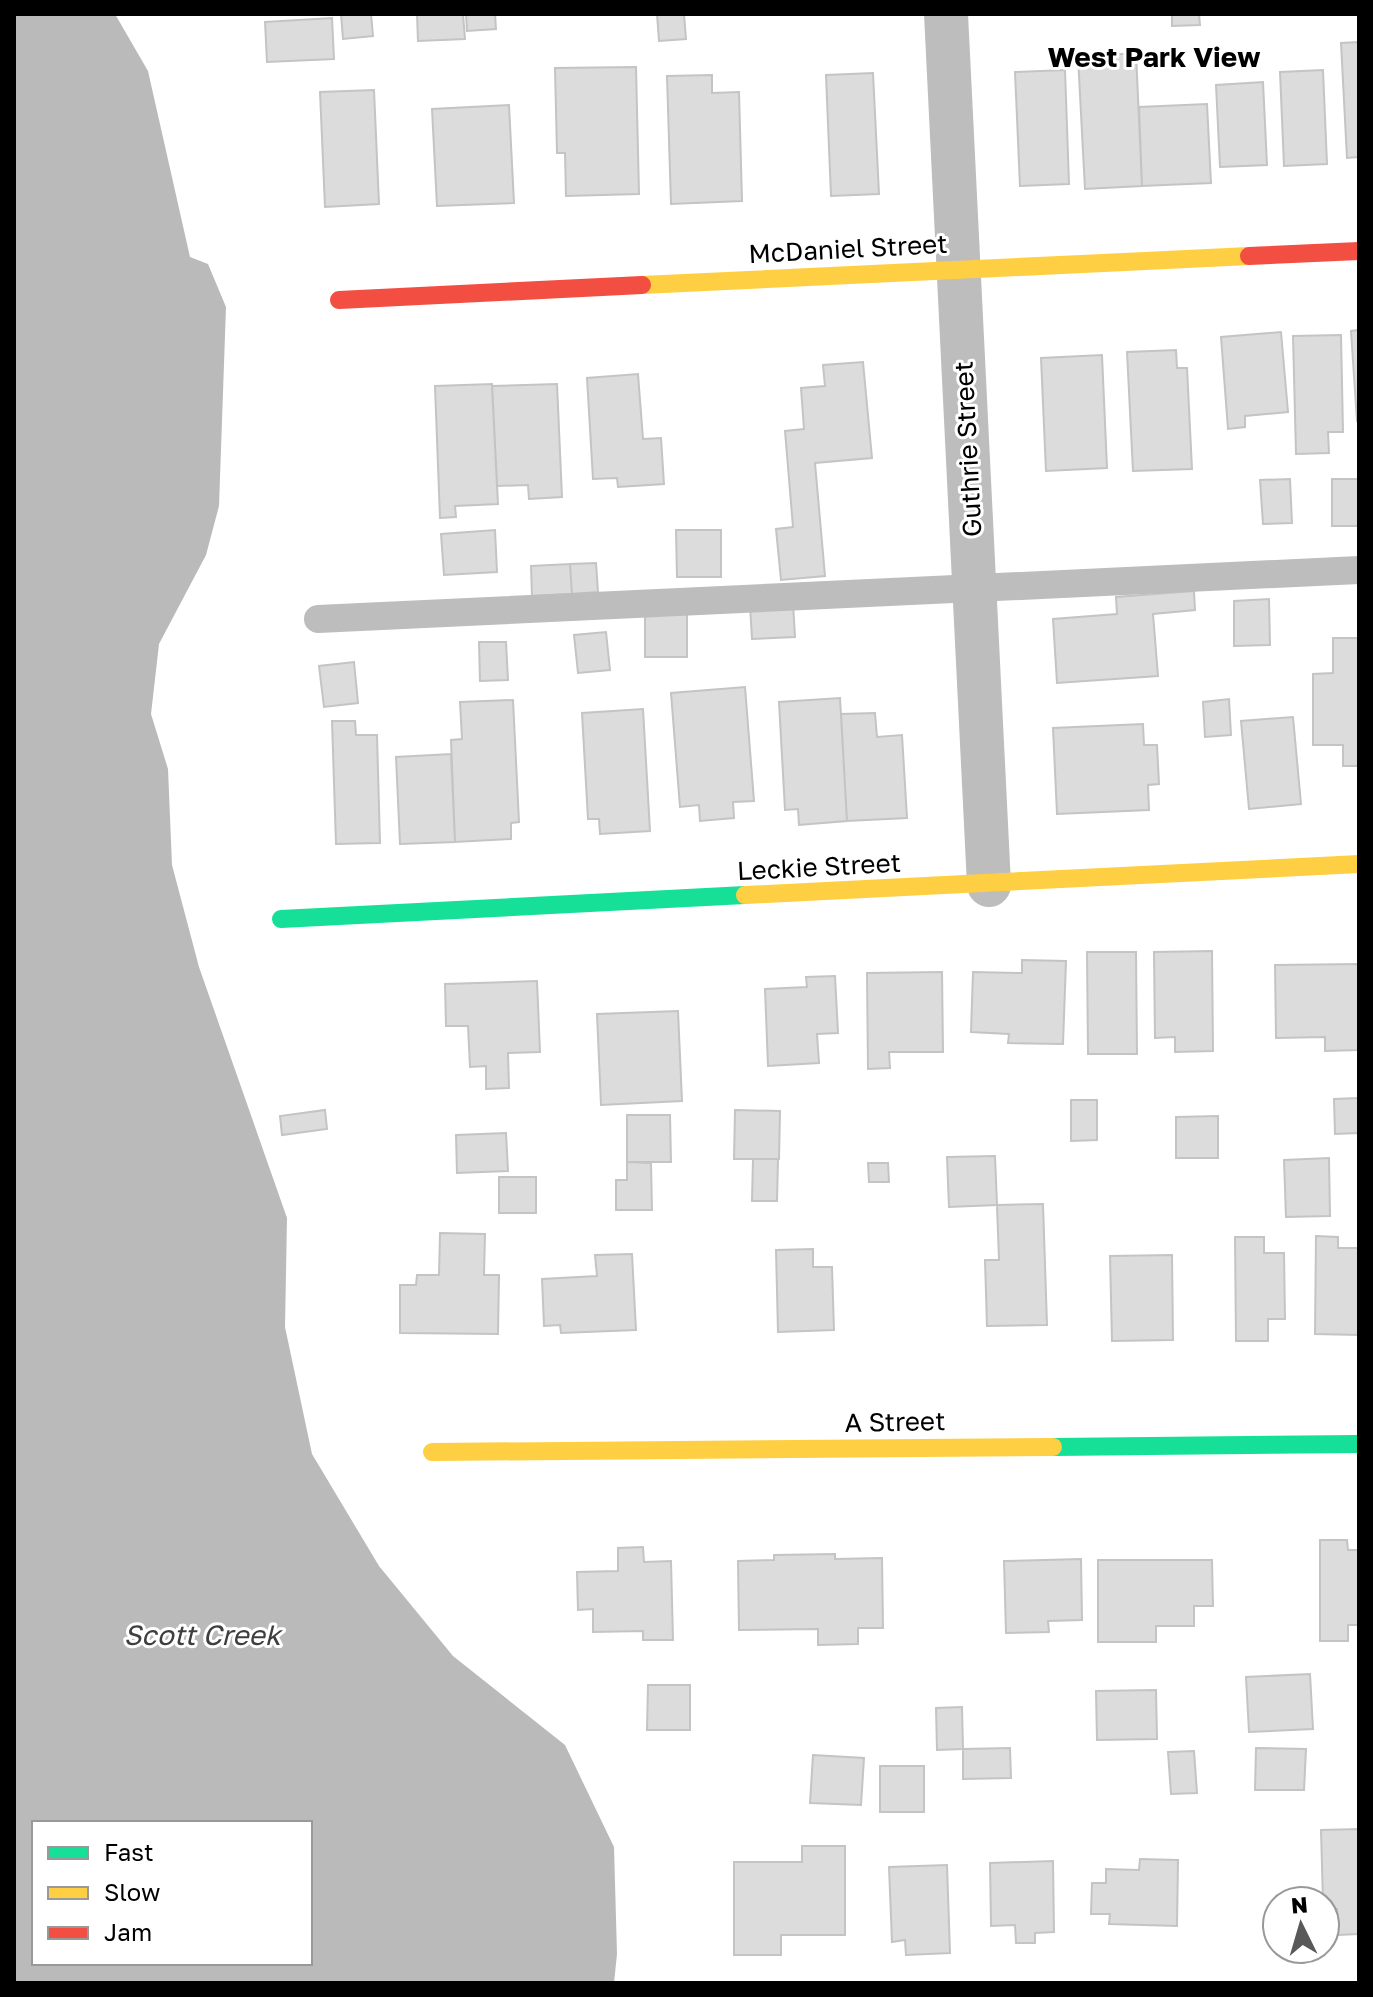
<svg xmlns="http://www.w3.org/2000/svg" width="1373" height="1997" font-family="'Golos Text',sans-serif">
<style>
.water{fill:#bababa;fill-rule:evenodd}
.building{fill:#dcdcdc;stroke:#c4c4c4;stroke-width:2}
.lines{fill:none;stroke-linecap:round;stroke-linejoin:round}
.lane{stroke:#bdbdbd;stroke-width:28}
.street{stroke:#bdbdbd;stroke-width:44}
.fast{stroke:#16e098;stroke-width:18}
.slow{stroke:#ffcf43;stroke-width:18}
.jam{stroke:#f24e42;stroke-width:18}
.labels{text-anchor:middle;stroke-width:6;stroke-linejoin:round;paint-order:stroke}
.street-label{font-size:26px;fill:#000;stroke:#fff}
.neighbourhood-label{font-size:28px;font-weight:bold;fill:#000;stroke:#fff}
.water-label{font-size:28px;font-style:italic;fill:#3e3e3e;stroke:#fff}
</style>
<rect width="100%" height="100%" fill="#fff"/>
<!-- water -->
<path class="water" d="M14,14H115L148,71L190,257L208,264L226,307L219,506L206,555L159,644L151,714L168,769L172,865L199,967L287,1218L285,1327L312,1454L379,1566L453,1656L565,1745L614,1847L617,1954L614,1983H14ZM34,1823H310V1963H34Z"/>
<!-- building -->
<path class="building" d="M341,14H371L373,36L343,39Z
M417,14H463L465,39L418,41Z
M466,14H495L496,29L467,31Z
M657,14H684L686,39L659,41Z
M1172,14H1199L1200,25L1172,26Z
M332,18L334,59L267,62L265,22Z
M1359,42V157L1347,158L1341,43Z
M1136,53L1142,186L1085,189L1078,57Z
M636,67L639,194L566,196L565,153H557L555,68Z
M1065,70L1069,184L1020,186L1015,72Z
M1323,70L1327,164L1284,166L1280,72Z
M873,73L879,194L831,196L826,75Z
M712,75V93L739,92L742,201L671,204L667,76Z
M1263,82L1267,165L1220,167L1216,85Z
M374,90L379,204L325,207L320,92Z
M1207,104L1211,183L1142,186L1139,107Z
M509,105L514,203L437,206L432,109Z
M1359,330V420L1357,421L1351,331Z
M1281,332L1288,412L1245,416V427L1228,429L1221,337Z
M1341,335L1343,432H1328L1329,453L1296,454L1293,336Z
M1176,350L1177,368H1187L1192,469L1133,471L1127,352Z
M1102,355L1107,468L1046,471L1041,358Z
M863,362L872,458L815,463L825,576L781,580L776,529L793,527L785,431L804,429L801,388L825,386L823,365Z
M638,374L643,439L661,438L664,484L618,487L617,478L593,479L587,378Z
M492,384L498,504L455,506L456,517L440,518L435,386Z
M557,384L562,497L529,499L528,485L497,486L492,386Z
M1290,479L1292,523L1263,524L1260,480Z
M1332,479H1359V526H1332Z
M495,530L497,572L444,575L441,534Z
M676,530H721V577H677Z
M596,563L598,592L572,594L570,564Z
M570,564L572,594L532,596L531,566Z
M1194,591L1195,610L1153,614L1158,676L1057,683L1053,619L1117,614L1116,597Z
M1269,599L1270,645L1234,646V601Z
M793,603L795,637L752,639L750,605Z
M645,611H687V657H645Z
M606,632L610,670L578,673L574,635Z
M1333,638H1359V766H1343V745H1313V674L1333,673Z
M479,642H506L508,680L480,681Z
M354,662L358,703L324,707L319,666Z
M745,687L754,801L733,802L734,818L700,821L699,805L680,807L671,693Z
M840,698L847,821L799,825L798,809L785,810L779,702Z
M1229,699L1231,735L1205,737L1203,702Z
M513,700L519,822L511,823V839L455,842L451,740L462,739L460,702Z
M643,709L650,831L600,834L599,819H588L582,713Z
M875,713L877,737L902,735L907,818L847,821L841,714Z
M1293,717L1301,804L1249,809L1241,721Z
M332,721H355L356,735H377L380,843L336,844Z
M1143,724L1144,745H1157L1159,784L1148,785L1149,810L1057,814L1053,728Z
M451,754L455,842L400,844L396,757Z
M1212,951L1213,1051L1175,1052V1037L1155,1038L1154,952Z
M1087,952H1136L1137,1054H1088Z
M1022,960L1066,961L1063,1044L1008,1043L1009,1034L971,1032L973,972L1022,973Z
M1359,964V1050L1325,1051V1037L1276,1038L1275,965Z
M942,972L943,1052H889L890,1068L868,1069L867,973Z
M835,976L838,1033L817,1034L819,1063L768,1066L765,989L807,987L806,977Z
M537,981L540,1052L508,1053L509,1088L486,1089V1066L470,1067L468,1026H446L445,984Z
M678,1011L682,1101L601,1105L597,1014Z
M1359,1098V1133L1335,1134L1334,1099Z
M1071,1100H1097V1140L1071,1141Z
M325,1110L327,1129L282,1135L280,1116Z
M735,1110L780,1111L779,1159H734Z
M627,1115H670L671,1162H627Z
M1218,1116V1158H1176V1117Z
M506,1133L508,1171L457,1173L456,1135Z
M995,1156L997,1205L949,1207L947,1157Z
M1329,1158L1330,1216L1286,1217L1284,1160Z
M753,1159H778L777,1201H752Z
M627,1162L651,1163L652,1210H616V1180H627Z
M868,1163H888L889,1182H869Z
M499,1177H536V1213H499Z
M1043,1204L1047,1325L987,1326L985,1260H999L997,1205Z
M440,1233L485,1234L484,1275H499L498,1334L400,1333V1285H416L417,1275H439Z
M1316,1236L1338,1237V1248H1359V1335L1315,1334Z
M1235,1237H1264V1253H1284L1285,1319H1268V1341H1236Z
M813,1249V1267H832L834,1330L778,1332L776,1250Z
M632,1254L636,1330L561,1333L560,1325L544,1326L542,1279L597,1276L595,1255Z
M1172,1255L1173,1340L1112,1341L1110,1256Z
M1320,1540H1347L1348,1550H1359V1625H1348V1641H1320Z
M643,1547L644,1562L671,1561L673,1640H643V1631L593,1632V1609L578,1610L577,1572L618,1571V1548Z
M835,1554V1559L882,1558L883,1628H858V1644L818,1645V1629L739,1630L738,1561L774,1560V1555Z
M1081,1559L1082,1620L1048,1621L1049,1632L1006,1633L1004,1561Z
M1098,1560H1212L1213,1606H1194V1626H1156V1642H1098Z
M1310,1674L1313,1729L1249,1732L1246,1677Z
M648,1685H690V1730H647Z
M1156,1690L1157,1739L1097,1740L1096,1691Z
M962,1707L963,1749L937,1750L936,1708Z
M1010,1748L1011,1778L963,1779V1749Z
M1256,1748L1306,1749L1304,1790H1255Z
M1194,1751L1197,1793L1171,1794L1168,1752Z
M813,1755L864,1758L861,1805L810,1803Z
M880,1766H924V1812H880Z
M1359,1829V1934L1338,1935L1337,1909H1325V1901H1323L1321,1830Z
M802,1846H845V1935H781V1955H734V1862H802Z
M1140,1859L1178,1860L1177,1926L1109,1924L1110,1914H1091L1092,1883H1106V1869L1139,1870Z
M1053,1861L1054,1932L1035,1933V1943H1016L1015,1925L991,1926L990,1863Z
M947,1865L950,1953L906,1955L905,1940L892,1942L889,1867Z"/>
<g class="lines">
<!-- lane -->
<path class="lane" d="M318,619L1359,570"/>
<!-- street -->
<path class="street" d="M946,14L989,885"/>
<!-- fast -->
<path class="fast" d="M281,919L745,895
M1053,1447L1359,1444"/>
<!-- slow -->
<path class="slow" d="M642,285L1249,256
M745,895L1359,864
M432,1452L1053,1447"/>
<!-- jam -->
<path class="jam" d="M1249,256L1359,251
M339,300L642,285"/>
</g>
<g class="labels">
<!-- street labels -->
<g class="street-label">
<text transform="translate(848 249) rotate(-3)" y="9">McDaniel Street</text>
<text transform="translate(968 449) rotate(-93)" y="9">Guthrie Street</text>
<text transform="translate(819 867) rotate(-3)" y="9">Leckie Street</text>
<text transform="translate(895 1422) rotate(-1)" y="9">A Street</text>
</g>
<!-- neighbourhood labels -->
<g class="neighbourhood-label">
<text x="1154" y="67">West Park View</text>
</g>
<!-- water labels -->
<g class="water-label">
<text x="202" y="1645">Scott Creek</text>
</g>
</g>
<!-- border -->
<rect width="1373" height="1997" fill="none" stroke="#000000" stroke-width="32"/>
<!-- legend -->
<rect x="32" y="1821" width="280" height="144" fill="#ffffff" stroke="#999999" stroke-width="2"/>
<rect x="48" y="1847" width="40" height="12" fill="#16e098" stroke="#999999" stroke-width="2"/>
<text x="104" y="1861" font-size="24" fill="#000000">Fast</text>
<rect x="48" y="1887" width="40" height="12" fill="#ffcf43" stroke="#999999" stroke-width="2"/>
<text x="104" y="1901" font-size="24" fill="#000000">Slow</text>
<rect x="48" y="1927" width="40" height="12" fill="#f24e42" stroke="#999999" stroke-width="2"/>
<text x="104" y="1941" font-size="24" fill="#000000">Jam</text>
<!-- north arrow -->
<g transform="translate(1301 1925) rotate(355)"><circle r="38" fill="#ffffff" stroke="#999999" stroke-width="2"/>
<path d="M0-6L14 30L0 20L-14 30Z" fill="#595959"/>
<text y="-12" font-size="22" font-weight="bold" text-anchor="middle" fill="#000000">N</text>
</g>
</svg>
